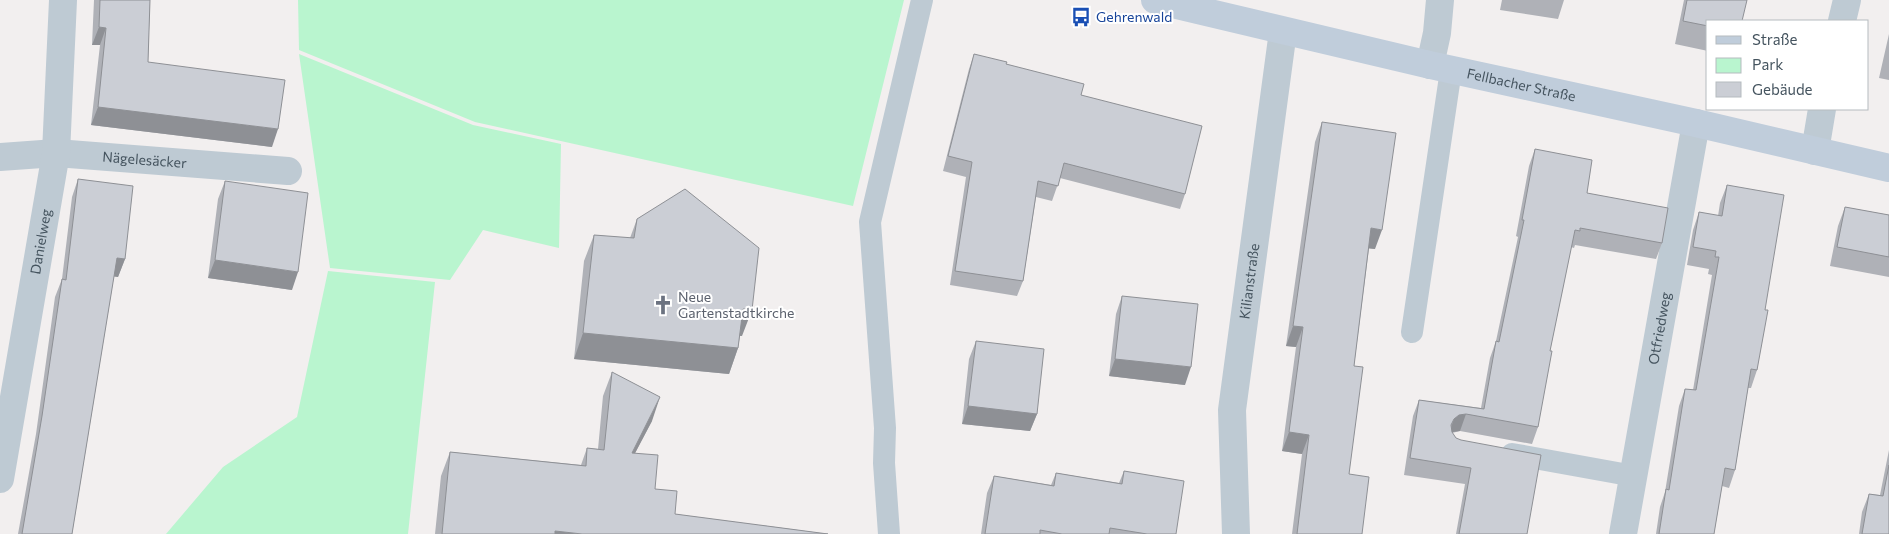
<svg xmlns="http://www.w3.org/2000/svg" width="1889" height="534" font-family="Commissioner,sans-serif">
<style>
.green{fill:#b9f5cf}
.lines{fill:none;stroke-linecap:round;stroke-linejoin:round}
.lane{stroke:#becad3;stroke-width:22}
.street{stroke:#becad3;stroke-width:28}
.secondary{stroke:#c0cddb;stroke-width:28}
.wall{fill:#afb1b7}
.shaded-wall{fill:#8e9095}
.building{fill:#cbced5;stroke:#8e9095}
.labels{text-anchor:middle;stroke-width:4;stroke-linejoin:round;paint-order:stroke}
.transit-label{font-size:14px;fill:#164399;stroke:#fff;text-anchor:start}
.street-label{font-size:14px;fill:#45545f;stroke:#fff}
.worship-label{font-size:14px;fill:#5b616d;stroke:#fff;text-anchor:start}
</style>
<rect width="100%" height="100%" fill="#f2efef"/>
<!-- green -->
<path class="green" d="M298,0H904L853,206L475,122L299,50Z
M299,54L473,125L561,144L559,248L483,230L450,280L330,268Z
M328,271L435,282L408,534H166L223,467L297,417Z"/>
<g class="lines">
<!-- lane -->
<path class="lane" d="M1412,332L1451,70
M1512,454L1634,476
M889,534L884,463L885,428L870,222L922,0"/>
<!-- street -->
<g class="street">
<path d="M1842,21L1847,0"/>
<path d="M1430,65L1437,33L1440,0"/>
<path d="M1815,151L1822,109"/>
<path id="s1" d="M0,157L56,153L288,171"/>
<path id="s2" d="M0,479L56,153L63,0"/>
<path id="s3" d="M1236,534L1232,410L1283,31"/>
<path id="s4" d="M1623,534L1696,123"/>
</g>
<!-- secondary -->
<path class="secondary" id="s5" d="M1155,0L1430,65L1696,123L1889,168"/>
</g>
<!-- wall -->
<path class="wall" d="M94,0H150L148,62L272,147L91,125L100,45H92Z
M1502,0H1564L1558,19L1500,10Z
M1684,0H1747L1708,21V51L1675,44Z
M1889,34V80L1879,78Z
M974,54L1006,64L1081,95L1185,194L1180,209L1060,178L1052,201L1036,197L1023,281L1017,296L950,285L966,177L943,171L969,69Z
M1322,122L1375,249L1369,248L1354,366L1349,474L1362,534H1292L1302,454L1282,451L1296,347L1286,346L1315,142Z
M1535,149L1587,193L1662,243L1656,259L1575,245L1574,248L1571,247L1550,351L1538,427L1532,444L1460,431L1452,433L1527,534H1456L1465,484L1404,475L1413,416L1419,400L1481,408L1490,358L1496,341L1518,237L1516,236L1529,166Z
M78,179L125,259L118,277L114,276L72,534H18L36,434L55,297L62,279L72,197Z
M225,181L292,290L208,278L218,199Z
M1727,185L1765,310L1757,370L1751,388H1748L1735,470L1729,488L1722,486L1714,534H1656L1660,507L1665,492L1679,406L1685,389L1693,390L1712,275L1708,274L1709,269L1687,265L1693,230L1699,212L1718,216L1720,203Z
M1845,207L1889,215V277L1830,266L1838,226Z
M637,219L742,336H740L738,348L729,374L574,359L584,261L594,235L630,238Z
M1122,296L1185,385L1109,376L1116,314Z
M976,341L1037,414L1030,431L962,424L969,359Z
M612,372L652,421L635,453L655,489L675,514L828,534H435L441,476L450,452L581,465L587,448L598,449L603,396Z
M1889,450V534H1859L1862,512L1869,494L1880,495Z
M1124,471L1176,534H981L987,493L994,476L1051,485L1056,473L1119,483Z"/>
<!-- shaded-wall -->
<path class="shaded-wall" d="M99,27L106,28L100,45H92Z
M98,107L278,129L272,147L91,125Z
M1371,228L1382,230L1375,249L1364,248Z
M117,258L125,259L118,277L110,276Z
M215,260L298,272L292,290L208,278Z
M743,309L752,310L742,336L733,335Z
M1293,326L1303,327L1296,347L1286,346Z
M583,333L738,348L729,374L574,359Z
M1115,359L1191,367L1185,385L1109,376Z
M660,397L652,421L623,476L632,453Z
M968,406L1037,414L1030,431L962,424Z
M1466,414L1460,431L1453,432L1448,436L1454,419L1459,415Z
M1289,432L1309,435L1302,454L1282,451Z
M555,531L582,534H554Z"/>
<!-- building -->
<path class="building" d="M100,0H150L148,62L285,80L278,129L98,107L106,28L99,27Z
M1687,0H1747L1742,21H1708V26L1683,21Z
M974,54L1007,62L1006,64L1084,84L1081,95L1202,126L1185,194L1064,163L1058,186L1038,181L1023,281L955,271L972,162L948,156Z
M1322,122L1396,133L1382,230L1371,228L1354,366L1363,367L1349,474L1369,477L1362,534H1297L1309,435L1289,432L1303,327L1293,326Z
M1535,149L1592,160L1587,193L1668,208L1662,243L1580,228V231L1575,230L1550,351H1552L1538,427L1466,414L1459,415L1454,419L1451,425L1452,432L1456,438L1461,440L1541,455L1527,534H1459L1471,468L1410,458L1419,400L1484,409L1496,341L1499,342L1524,220H1522Z
M78,179L133,186L125,259L117,258L72,534H22L42,416L62,279L66,280Z
M225,181L308,193L298,272L215,260Z
M1727,185L1784,195L1765,310H1768L1757,370L1751,369L1735,470L1725,468L1714,534H1659L1666,489L1669,490L1685,389L1696,390L1719,257H1715L1716,251L1693,247L1699,212L1722,216Z
M685,189L759,248L752,310L743,309L738,348L583,333L594,235L634,238L637,219Z
M1845,207L1889,215V257L1837,247Z
M1122,296L1198,304L1191,367L1115,359Z
M976,341L1044,349L1037,414L968,406Z
M612,372L660,397L632,453L658,455L655,489L677,491L675,514L828,534H582L555,531V534H442L450,452L586,466L587,448L604,450Z
M1889,465V534H1862L1869,494L1883,496Z
M1124,471L1184,481L1176,534H1147L1110,528L1109,534H1062L1040,530V534H985L994,476L1054,486L1056,473L1122,484Z"/>
<!-- icons -->
<defs>
<symbol id="bus-bare" viewBox="-9 -9 18 18"><path d="M-5-6H5V4H4V6H2V4H-2V6H-4V4H-5ZM-3.5-4V0h7V-4ZM-3.5 1.2v1.5H-2V1.2ZM2 1.2v1.5H3.5V1.2Z" fill="#1a4fb4" stroke="#fff" stroke-width="2.5" paint-order="stroke"/></symbol>
<symbol id="church-bare" viewBox="-9 -9 18 18"><path d="M-1.2-6h2.4v3.5h3.3v2.4h-3.3V6h-2.4V-.1h-3.3v-2.4h3.3Z" fill="#6b7280" stroke="#fff" stroke-width="2.5" paint-order="stroke"/></symbol>
</defs>
<g fill-rule="evenodd">
<use href="#bus-bare" x="1067" y="3" width="28" height="28"/>
<use href="#church-bare" x="649" y="291" width="28" height="28"/>
</g>
<g class="labels">
<!-- transit labels -->
<g class="transit-label">
<text x="1096" y="22">Gehrenwald</text>
</g>
<!-- street labels -->
<g class="street-label">
<text dy="5" stroke="none"><textPath href="#s5" startOffset="376">Fellbacher Straße</textPath></text>
<text dy="5" stroke="none"><textPath href="#s1" startOffset="145">Nägelesäcker</textPath></text>
<text dy="5" stroke="none"><textPath href="#s2" startOffset="241">Danielweg</textPath></text>
<text dy="5" stroke="none"><textPath href="#s3" startOffset="254">Kilianstraße</textPath></text>
<text dy="5" stroke="none"><textPath href="#s4" startOffset="209">Otfriedweg</textPath></text>
</g>
<!-- worship labels -->
<g class="worship-label">
<text x="678" y="302">Neue<tspan x="678" dy="16">Gartenstadtkirche</tspan></text>
</g>
</g>
<!-- legend -->
<rect x="1706" y="20" width="162" height="90" fill="#ffffff" stroke="#b5bbbf"/>
<rect x="1716" y="36" width="25" height="8" fill="#c0cddb" stroke="#b5bbbf"/>
<text x="1752" y="45" font-size="15" fill="#45545f">Straße</text>
<rect x="1716" y="58" width="25" height="15" fill="#b9f5cf" stroke="#b5bbbf"/>
<text x="1752" y="70" font-size="15" fill="#45545f">Park</text>
<rect x="1716" y="82" width="25" height="15" fill="#cbced5" stroke="#b5bbbf"/>
<text x="1752" y="95" font-size="15" fill="#45545f">Gebäude</text>
</svg>
